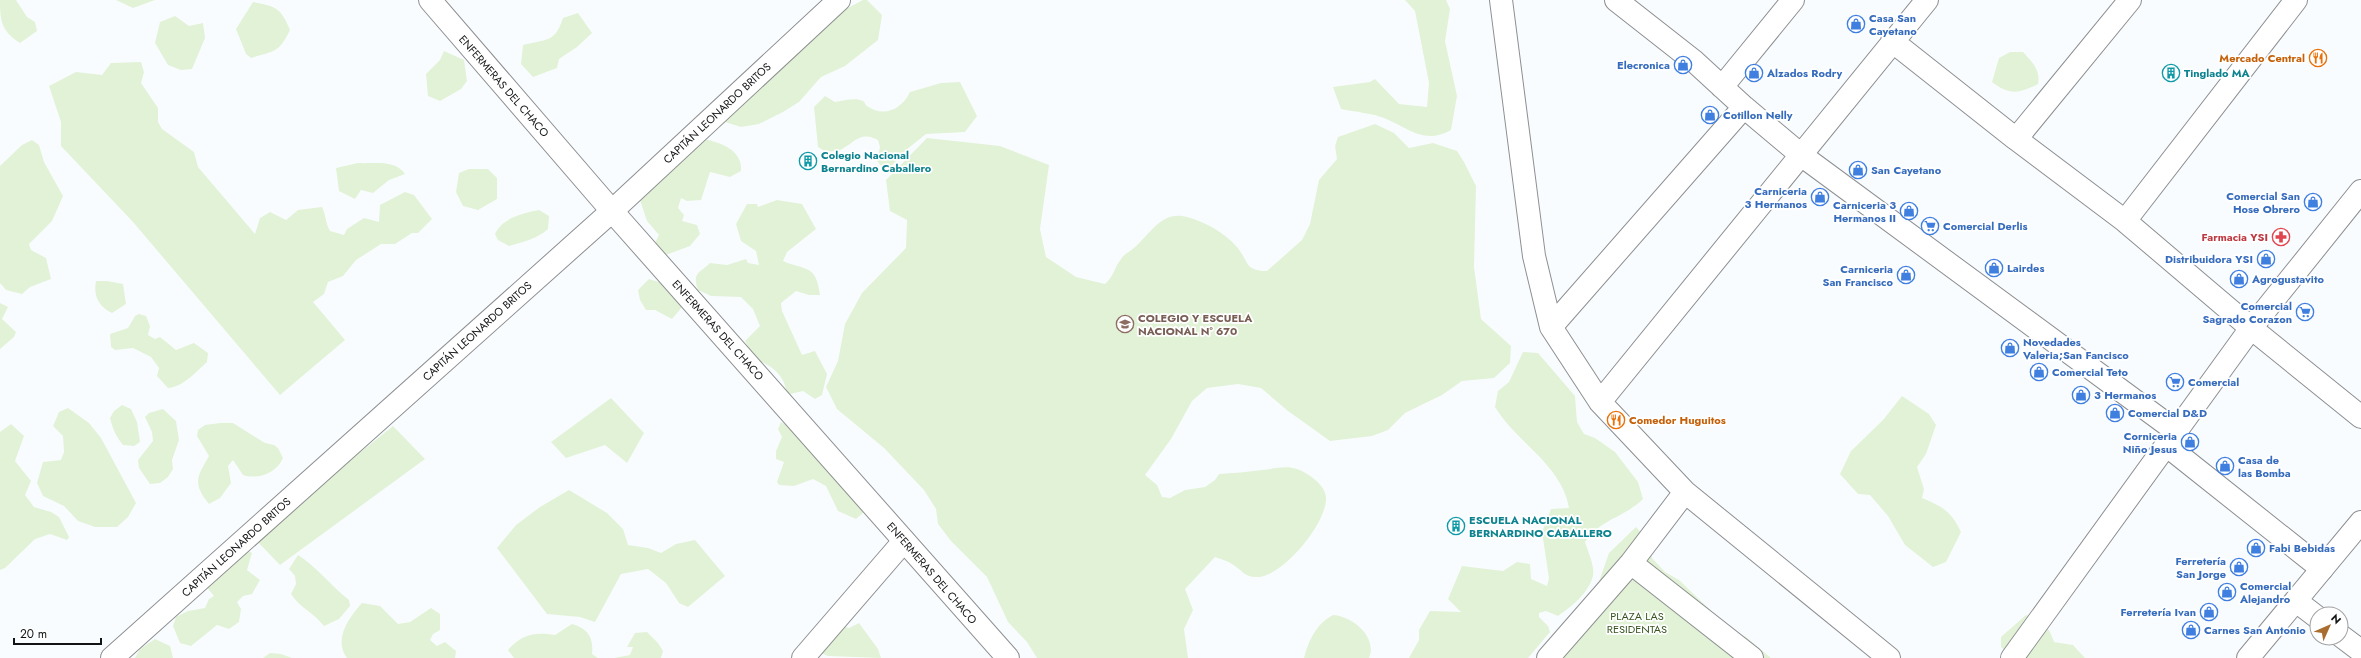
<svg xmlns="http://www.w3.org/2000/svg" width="2361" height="658" font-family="Jost,sans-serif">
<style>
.green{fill:#e2f2d7}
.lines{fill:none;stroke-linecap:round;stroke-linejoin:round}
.minor-casing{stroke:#8d8f91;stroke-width:24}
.secondary-casing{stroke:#8d8f91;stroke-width:24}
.primary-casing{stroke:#8d8f91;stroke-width:24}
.minor{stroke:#fff;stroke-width:22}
.secondary{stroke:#fff;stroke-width:22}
.primary{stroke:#fff;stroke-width:22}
.labels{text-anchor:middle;stroke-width:3.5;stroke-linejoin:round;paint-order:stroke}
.shop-label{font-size:11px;font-weight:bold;fill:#366cbe;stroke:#fff;text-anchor:start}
.food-label{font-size:11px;font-weight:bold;fill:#c56008;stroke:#fff;text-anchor:end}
.culture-label{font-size:11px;font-weight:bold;fill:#0d838f;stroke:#fff;text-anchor:start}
.street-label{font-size:11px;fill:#121314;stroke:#fff}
.health-label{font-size:11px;font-weight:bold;fill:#be3a42;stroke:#fff;text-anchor:end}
.education-label{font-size:11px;font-weight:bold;fill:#785e54;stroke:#fff;text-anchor:start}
.park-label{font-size:11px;fill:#375421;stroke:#fff}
</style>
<rect width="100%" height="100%" fill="#f9fcff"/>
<!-- green -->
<path class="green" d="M0,0H16L27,17L35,22L37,31L20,43C1,31 0,20 0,0Z
M116,0H155L133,8Z
M863,0H867L882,15L878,40L845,66L821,77L799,102L783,112L759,124L741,127L725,122L733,110L844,10Z
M1405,0H1446L1450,9L1445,41L1457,96L1451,130C1423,146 1407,126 1381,117C1374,114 1351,111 1341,109L1333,87L1370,82L1375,79L1399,104L1427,107L1429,83L1415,11Z
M253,2C276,6 281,8 290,30C279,53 274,51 251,58L246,54L236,29Z
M578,13L592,33L577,47L559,59L557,68L533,77L521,64L523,45C546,39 555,43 563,18Z
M175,16L189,26L203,23L205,38L192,69L181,70L168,65L155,43L160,22Z
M444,51L464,60L467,81L461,89L440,101L428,96L426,74L440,60Z
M2010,52H2023C2032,62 2041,70 2038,84C2020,94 2008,95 1992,82L1999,58Z
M141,62L144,72L141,83L158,108V122L162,129L194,152L198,167L255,234L260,218L270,212L286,220L298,210L322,207C326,215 325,222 330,231L344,235L347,229L364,218L379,222L380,205L405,192L414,195L432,219L418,233H412L395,244H381L356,260L343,276L328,282L324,294L313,302L345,340L280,395L133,222L61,146V122L49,86L76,72L102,75L111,63Z
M960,82L977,116L965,132L926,134L906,150L886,172L877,161L880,147L878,140C861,131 856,141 842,149C838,151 831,151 826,152L818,147L814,107L825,96L835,102C843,101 855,97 863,101C865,102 865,105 867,106C884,118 902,109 910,92L941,83Z
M1375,124L1394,133L1409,148L1433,143L1457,151L1464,162L1476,186L1474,267L1481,319L1511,346L1510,363L1494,378L1462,381L1442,395L1405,413L1388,430L1372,436L1330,441L1288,411L1261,388L1238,384L1207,388L1192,401L1171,439L1145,475L1157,485L1162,497L1170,498L1185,490L1205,487L1215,480L1219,474C1233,473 1248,472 1262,470C1274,469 1285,465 1297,469C1308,473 1326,485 1326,498C1327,523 1283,576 1258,577C1245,578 1242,570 1232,564C1228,561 1220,559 1215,557L1185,589L1193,610L1184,629L1188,658H1037L1027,642L1008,622L987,577L951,541L938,524L936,509L924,490L884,448L837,409L826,387L838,361L845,324L862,293L906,248L907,220L890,211L886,180L927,138L1000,146L1049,165L1040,229L1046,257L1076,277L1105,284C1114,276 1114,268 1121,259C1124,254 1131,251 1135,247C1151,233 1162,210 1187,217C1205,222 1224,232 1237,247C1249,261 1244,271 1267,271L1302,240L1310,224L1319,180L1337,159L1335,146L1338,137Z
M703,139C720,142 743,150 741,171L730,177L710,172L701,200L687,201L681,198L678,208L684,215L682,221L697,225L700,234L690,246L663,256L654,245L659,235L647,221L637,191Z
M32,140L39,145L44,162L63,196L52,221L29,244L31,250L46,258L51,279L30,287L22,294L6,290L0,283V166L22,145Z
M358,163C374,164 395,159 405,174L389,180L373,193L361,190L355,199L339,191L336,168Z
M469,169H488L497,178V199L478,210L463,206L456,192L459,173Z
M777,200L802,204L816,229L787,252L783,261C805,271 816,263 820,295H809L796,291L781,303L782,311L802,355L815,351L827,374L822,395L815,399L803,391L786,395C788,378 770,363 755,360L745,341L760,326L753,309L741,297L711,296L698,290C692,272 699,274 710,263L727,265L746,259L748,263L759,265L756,251L741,241L736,224L747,204H757L758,207Z
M539,210L549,216L548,229C537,239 523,242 509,246L498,240L495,234C502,218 523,213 539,210Z
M649,279L662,283L683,306L672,319L655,310H646L640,300L638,290Z
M96,281H107L123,284L126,304L112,313C99,307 93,296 96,281Z
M0,303L8,307L2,319L16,332L14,337L0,349Z
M139,314L146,316L150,326L148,335L155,339L160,337L176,350L194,343L208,353L207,362C196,372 183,387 168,388L157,376L159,368L151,357L133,348L115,350L111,347L110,334L128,328L135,316Z
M1523,352L1538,353L1575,396L1577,422L1584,434L1595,438L1615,452L1638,482L1643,499C1625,517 1599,520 1585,542C1588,552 1595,566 1593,576C1588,594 1572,606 1558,616L1546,611L1539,613V617L1548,626L1550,632L1528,658H1409L1419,640V630L1430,611L1461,612L1448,599L1462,566L1503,571L1517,562L1530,564L1531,579L1547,586L1549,578L1542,532L1551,509L1569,508C1562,465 1516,442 1495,407L1498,391L1509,382Z
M1902,396L1929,414L1936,425L1926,454L1917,467L1924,489L1922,498C1943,507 1951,511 1961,532L1946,562L1933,567L1905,545L1888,516L1870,495L1858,494L1840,474L1851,451L1883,420Z
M611,398L644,433L627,463L605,445L566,458L551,442Z
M122,405L131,409L137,422L140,442L134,446L123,445C116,436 113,430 110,418L114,411Z
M68,408L89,423L101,438L136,503L128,517L117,527H95L78,521L64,506L43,496L37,483L43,462L61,460L64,452L63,436L53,426L59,412Z
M163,409L176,421L179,440L172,460L173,469L168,477L160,483L150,484L139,468L138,460L153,441L152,432L145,417L149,413Z
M781,422L797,430L868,500L863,513L856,519L838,511L826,486L813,479L794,486L779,485L777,482L784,462L776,459V451L782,437L778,429Z
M221,423H233L265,443L274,445L278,448L283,458C277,473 258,480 243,475L233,460L228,466L231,483L220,498L209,504C192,483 197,477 209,456L197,436L198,430L205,425Z
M11,424L24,436L15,461L31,481L25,495L34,507L51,512L59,517L69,537L67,540L50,534L35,539L5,568L0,570V432Z
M393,426L425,459L280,565L254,538Z
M569,490L607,513L623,529L628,545L648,548L661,553L676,544L695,540L725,576L688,607L679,603L666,583L648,569L621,574L595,622L580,617L547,614L497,548L516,525L540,507Z
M1636,527L1646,538L1652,558L1665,572L1679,580L1730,629L1746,637L1771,658H1558L1595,593L1609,553Z
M238,545L252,553L247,570L260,580L252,594L243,596L237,602L241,609L239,622L229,629L217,625L191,646L180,643L173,626L176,617L188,611L205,608L209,599L214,596L205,585Z
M298,555C317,567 331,586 349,600L350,606L339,619L324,626C314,613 299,607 291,594L296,584L295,576L289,569Z
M362,603L380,606L398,624L410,622L431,608L440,614V630L433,634L430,640L437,646L445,642L456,651L455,658H347C333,640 349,617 362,603Z
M1333,615C1352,616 1378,637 1369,658H1304C1309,640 1316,624 1333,615Z
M2026,615C2042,619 2049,627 2054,642L2073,645L2085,658H2014L2001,647V637Z
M859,623L878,649L881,658L828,656L821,653L838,625L849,628Z
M572,624C587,628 594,637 592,654L598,658H514L508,650C522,634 535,632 555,635Z
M647,632L658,643L663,651L661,658H614L630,655L633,647H627L635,633Z
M155,639L170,646L173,658H135L140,649Z
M270,653L281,654L292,658H263Z"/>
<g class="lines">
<defs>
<path id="minor" d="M1501,0L1534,256L1551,327L1600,402L1685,492L1889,658
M1616,0L1695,62L1744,107L1801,155L2176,431
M1892,41L2016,139L2125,221L2251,328L2361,417
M1722,87L1793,0
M2016,139L2130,0
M2125,221L2296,0
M1551,327L1744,107
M1600,402L1927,0
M2166,445L2322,569
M1631,563L1752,658
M2296,601L2317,617
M2341,636L2361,651
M112,658L612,211L839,0
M803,658L904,541
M1548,658L1631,563L1685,492
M2012,658L2251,328L2361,191"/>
<path id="secondary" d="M430,0L612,211L1008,658"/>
<path id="primary" d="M2248,658L2361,522"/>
</defs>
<!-- minor casing -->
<use href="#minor" class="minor-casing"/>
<!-- secondary casing -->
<use href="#secondary" class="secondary-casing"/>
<!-- primary casing -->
<use href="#primary" class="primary-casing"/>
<!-- minor -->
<use href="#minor" class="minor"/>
<!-- secondary -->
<use href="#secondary" class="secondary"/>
<!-- primary -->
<use href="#primary" class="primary"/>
</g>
<!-- icons -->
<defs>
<symbol id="shop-ring" viewBox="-11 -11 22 22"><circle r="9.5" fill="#fff" stroke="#3f7fe0" stroke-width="1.5"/><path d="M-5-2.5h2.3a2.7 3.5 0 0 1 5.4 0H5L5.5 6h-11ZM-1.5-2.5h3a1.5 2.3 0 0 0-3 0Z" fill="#3f7fe0"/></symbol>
<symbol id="restaurant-ring" viewBox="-11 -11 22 22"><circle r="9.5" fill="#fff" stroke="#e8710a" stroke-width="1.5"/><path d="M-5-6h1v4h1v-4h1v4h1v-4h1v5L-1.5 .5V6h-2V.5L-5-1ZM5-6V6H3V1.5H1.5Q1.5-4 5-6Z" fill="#e8710a"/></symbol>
<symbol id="building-ring" viewBox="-11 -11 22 22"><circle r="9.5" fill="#fff" stroke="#0f9aa8" stroke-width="1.5"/><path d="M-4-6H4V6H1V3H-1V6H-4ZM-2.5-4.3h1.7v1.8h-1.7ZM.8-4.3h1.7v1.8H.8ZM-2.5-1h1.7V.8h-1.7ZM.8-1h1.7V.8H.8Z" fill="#0f9aa8"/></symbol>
<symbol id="supermarket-ring" viewBox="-11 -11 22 22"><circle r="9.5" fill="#fff" stroke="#3f7fe0" stroke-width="1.5"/><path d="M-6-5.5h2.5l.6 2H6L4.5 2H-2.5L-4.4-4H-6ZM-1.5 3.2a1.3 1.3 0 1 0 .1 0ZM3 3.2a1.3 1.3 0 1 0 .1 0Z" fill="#3f7fe0"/></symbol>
<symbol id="pharmacy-ring" viewBox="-11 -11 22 22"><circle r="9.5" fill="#fff" stroke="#e0444e" stroke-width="1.5"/><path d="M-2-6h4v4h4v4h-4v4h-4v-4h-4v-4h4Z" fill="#e0444e"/></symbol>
<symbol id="school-ring" viewBox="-11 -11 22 22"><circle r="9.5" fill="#fff" stroke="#8d6e63" stroke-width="1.5"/><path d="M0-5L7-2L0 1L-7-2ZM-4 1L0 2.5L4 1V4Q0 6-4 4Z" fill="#8d6e63"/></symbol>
</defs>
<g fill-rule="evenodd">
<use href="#shop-ring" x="1846" y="14" width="20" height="20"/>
<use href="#restaurant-ring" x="2308" y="48" width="20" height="20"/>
<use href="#shop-ring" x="1673" y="55" width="20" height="20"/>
<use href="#shop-ring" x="1744" y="63" width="20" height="20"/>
<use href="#building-ring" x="2161" y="63" width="20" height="20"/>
<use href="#shop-ring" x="1700" y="105" width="20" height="20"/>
<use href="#building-ring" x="798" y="151" width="20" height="20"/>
<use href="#shop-ring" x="1848" y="160" width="20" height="20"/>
<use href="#shop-ring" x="1810" y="187" width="20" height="20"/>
<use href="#shop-ring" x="2303" y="192" width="20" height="20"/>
<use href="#shop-ring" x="1899" y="201" width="20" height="20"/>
<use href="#supermarket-ring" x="1920" y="216" width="20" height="20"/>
<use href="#pharmacy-ring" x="2271" y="227" width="20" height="20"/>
<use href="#shop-ring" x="2256" y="249" width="20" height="20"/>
<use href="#shop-ring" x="1984" y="258" width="20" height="20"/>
<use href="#shop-ring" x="1896" y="265" width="20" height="20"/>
<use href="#shop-ring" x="2229" y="269" width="20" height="20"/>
<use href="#supermarket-ring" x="2295" y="302" width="20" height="20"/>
<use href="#school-ring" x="1115" y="314" width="20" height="20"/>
<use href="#shop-ring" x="2000" y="338" width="20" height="20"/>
<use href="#shop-ring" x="2029" y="362" width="20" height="20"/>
<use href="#supermarket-ring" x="2165" y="372" width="20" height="20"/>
<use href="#shop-ring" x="2071" y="385" width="20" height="20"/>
<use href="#shop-ring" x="2105" y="403" width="20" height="20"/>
<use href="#restaurant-ring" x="1606" y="410" width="20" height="20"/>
<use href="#shop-ring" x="2180" y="432" width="20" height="20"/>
<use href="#shop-ring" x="2215" y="456" width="20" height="20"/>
<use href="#building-ring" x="1446" y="516" width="20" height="20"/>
<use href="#shop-ring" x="2246" y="538" width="20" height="20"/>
<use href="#shop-ring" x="2229" y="557" width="20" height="20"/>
<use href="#shop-ring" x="2217" y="582" width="20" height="20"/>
<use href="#shop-ring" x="2199" y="602" width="20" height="20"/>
<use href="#shop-ring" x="2181" y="620" width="20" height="20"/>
</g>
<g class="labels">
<!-- shop labels -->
<g class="shop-label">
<text x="1869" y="22">Casa San<tspan x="1869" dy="13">Cayetano</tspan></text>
<text x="1670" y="69" text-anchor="end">Elecronica</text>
<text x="1767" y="77">Alzados Rodry</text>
<text x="1723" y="119">Cotillon Nelly</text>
<text x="1871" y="174">San Cayetano</text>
<text x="1807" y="195" text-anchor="end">Carniceria<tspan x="1807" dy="13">3 Hermanos</tspan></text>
<text x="2300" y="200" text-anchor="end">Comercial San<tspan x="2300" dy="13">Hose Obrero</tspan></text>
<text x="1896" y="209" text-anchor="end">Carniceria 3<tspan x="1896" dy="13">Hermanos II</tspan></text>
<text x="1943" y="230">Comercial Derlis</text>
<text x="2253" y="263" text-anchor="end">Distribuidora YSI</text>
<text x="2007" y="272">Lairdes</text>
<text x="1893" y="273" text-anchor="end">Carniceria<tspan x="1893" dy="13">San Francisco</tspan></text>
<text x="2252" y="283">Agrogustavito</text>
<text x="2292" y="310" text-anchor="end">Comercial<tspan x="2292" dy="13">Sagrado Corazon</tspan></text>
<text x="2023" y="346">Novedades<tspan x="2023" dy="13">Valeria;San Fancisco</tspan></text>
<text x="2052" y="376">Comercial Teto</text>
<text x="2188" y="386">Comercial</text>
<text x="2094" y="399">3 Hermanos</text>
<text x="2128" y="417">Comercial D&amp;D</text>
<text x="2177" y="440" text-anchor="end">Corniceria<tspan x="2177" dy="13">Niño Jesus</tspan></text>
<text x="2238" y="464">Casa de<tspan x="2238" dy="13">las Bomba</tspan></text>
<text x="2269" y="552">Fabi Bebidas</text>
<text x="2226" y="565" text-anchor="end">Ferretería<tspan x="2226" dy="13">San Jorge</tspan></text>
<text x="2240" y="590">Comercial<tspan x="2240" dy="13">Alejandro</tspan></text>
<text x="2196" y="616" text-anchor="end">Ferretería Ivan</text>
<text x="2204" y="634">Carnes San Antonio</text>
</g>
<!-- food labels -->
<g class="food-label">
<text x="2305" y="62">Mercado Central</text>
<text x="1629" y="424" text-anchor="start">Comedor Huguitos</text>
</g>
<!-- culture labels -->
<g class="culture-label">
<text x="2184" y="77">Tinglado MA</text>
<text x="821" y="159">Colegio Nacional<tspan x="821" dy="13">Bernardino Caballero</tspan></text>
<text x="1469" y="524">ESCUELA NACIONAL<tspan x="1469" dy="13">BERNARDINO CABALLERO</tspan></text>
</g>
<!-- street labels -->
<g class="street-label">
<text transform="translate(504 86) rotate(49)" y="4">ENFERMERAS DEL CHACO</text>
<text transform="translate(717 113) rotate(-43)" y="4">CAPITÁN LEONARDO BRITOS</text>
<text transform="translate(718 330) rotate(48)" y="4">ENFERMERAS DEL CHACO</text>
<text transform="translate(477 331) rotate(-42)" y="4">CAPITÁN LEONARDO BRITOS</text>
<text transform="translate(236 547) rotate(-42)" y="4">CAPITÁN LEONARDO BRITOS</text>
<text transform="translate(932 573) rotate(49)" y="4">ENFERMERAS DEL CHACO</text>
</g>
<!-- health labels -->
<g class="health-label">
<text x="2268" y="241">Farmacia YSI</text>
</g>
<!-- education labels -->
<g class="education-label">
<text x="1138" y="322">COLEGIO Y ESCUELA<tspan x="1138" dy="13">NACIONAL N° 670</tspan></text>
</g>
<!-- park labels -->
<g class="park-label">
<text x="1637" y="620">PLAZA LAS<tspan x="1637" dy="13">RESIDENTAS</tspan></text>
</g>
</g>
<!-- north arrow -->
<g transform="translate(2329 626) rotate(45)"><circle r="19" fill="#ffffff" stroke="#a0a1a1"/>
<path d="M0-3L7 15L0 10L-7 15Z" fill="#a96d30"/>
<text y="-6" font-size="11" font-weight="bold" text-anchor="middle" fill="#121314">N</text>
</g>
<!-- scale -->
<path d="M14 638v6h87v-6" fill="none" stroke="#121314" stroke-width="2"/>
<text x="20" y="638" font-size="12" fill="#121314" stroke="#ffffff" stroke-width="3" paint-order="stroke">20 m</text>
</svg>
